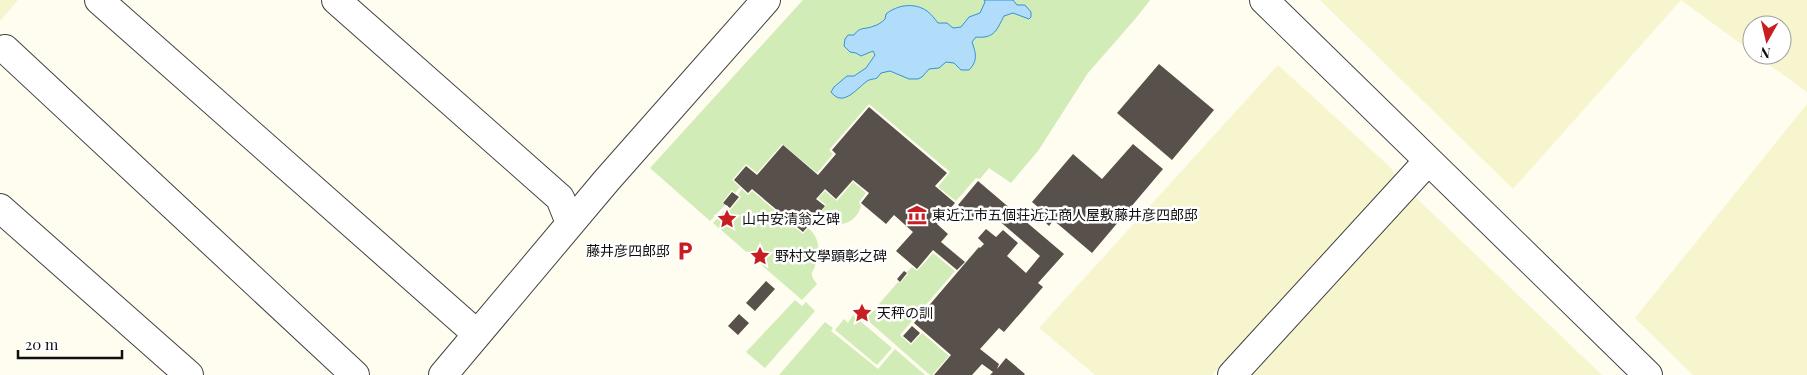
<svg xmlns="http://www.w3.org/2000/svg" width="1807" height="375" font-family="'Playfair Display','Noto Sans JP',serif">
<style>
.farmland{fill:#f7f5ce}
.green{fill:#d1ecb7}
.water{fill:#b2ddfa;stroke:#3491d5}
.building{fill:#58504a}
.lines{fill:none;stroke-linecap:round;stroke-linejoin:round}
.minor-casing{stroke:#424242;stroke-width:30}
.tertiary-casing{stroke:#424242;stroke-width:30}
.minor{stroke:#fff;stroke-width:28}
.tertiary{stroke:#fff;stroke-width:28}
.labels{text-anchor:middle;stroke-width:5;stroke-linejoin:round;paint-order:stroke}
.poi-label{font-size:14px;fill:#0f0f0f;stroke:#fff;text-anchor:start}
</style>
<rect width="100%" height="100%" fill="#fffcf0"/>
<!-- farmland -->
<path class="farmland" d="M0,0H18L0,21Z
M1320,0H1807V92L1756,55H1782V25H1752V52L1681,0L1513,189Z
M1278,65L1390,167L1397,178L1212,375H1095L1039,328Z
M1807,104V375H1693L1635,318Z
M1411,193L1602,375H1246Z"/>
<!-- green -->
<path class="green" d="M803,0H1150L1136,18L1088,73L1038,151L1011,183L989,168L980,179L976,178L956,201L938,187L950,172L869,104L829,150L833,154L817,173L782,144L757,173L746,164L732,180L740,187L735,193L732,190L722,203L725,205L710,221L650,168Z
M853,182L866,193L859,202L861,206C860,210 858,214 855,217C850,223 835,228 828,222C825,220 824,215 822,211L826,205L818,198L825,191L837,201Z
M742,189L748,195L752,191L803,234L808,228C820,238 821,252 815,266C815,267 812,272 812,273C811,277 815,281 817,284L802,300L713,223L727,208L730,210L741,197L738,194Z
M933,253L955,271L900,335L911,345L922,333L949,356L932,375H930L866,319L898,282L900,283L908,274L907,272L912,267L917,271Z
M795,300L802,306L806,302L815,311L765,368L746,352Z
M853,315L892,348L877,365L835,330L844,319L848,323Z
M825,322L833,328L831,331L878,369L895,349L925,375H779Z"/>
<!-- water -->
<path class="water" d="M984,0H1013L1017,5H1025L1031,12V17L1029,19L1013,13L1004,16C997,29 995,39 976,37L972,42C976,53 978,61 969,70H961L954,63L946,62L939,68L929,69L922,77L918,79H909L890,71L881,73L877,78C875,79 872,79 869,80C858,86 844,109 831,92L834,87L847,76H854L866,68L875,55L873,51L861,56L856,53L850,52L844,46L845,39L848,35H854C860,26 865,30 874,26C878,25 882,22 885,19L886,14C897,5 914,2 927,11C931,14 935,19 938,23H947L953,28L961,27L969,17L980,13L985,2Z"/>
<!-- building -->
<path class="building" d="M1159,64L1214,110L1172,160L1117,113Z
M869,107L947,173L935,186L955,203L937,224L948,234L941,242L965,262L957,270L933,250L917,269L896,251L913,232L894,215L886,224L861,203L869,193L853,180L836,199L825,189L816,199L825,206L803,232L752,189L748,193L734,180L746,166L757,175L783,145L818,175L836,154L832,150Z
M1133,144L1163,169L1092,253L1032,202L1073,154L1102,179Z
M978,181L1064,254L1038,283L1043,287L1004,332L999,328L980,349L999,364L997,369L1006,358L1025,374L1024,375H990L993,372L982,364L972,375H934L951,355L914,323L979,247L980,248L984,244L978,238L986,229L996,237L1003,230L1018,243L1007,256L1026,273L1040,256L997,219L1001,214L990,206L977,221L958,205Z
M732,192L739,197L730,208L723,203Z
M1036,207L1053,221L1049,226L1033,211Z
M904,271L907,273L900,282L897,279Z
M766,281L775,289L755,311L746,303Z
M739,314L749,323L738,335L728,326Z
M912,326L920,333L911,343L903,336Z"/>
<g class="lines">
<defs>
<path id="minor" d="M99,0L477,334
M336,0L560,198L570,223
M5,49L355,375
M0,208L189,375
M443,375L607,180L766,0
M1232,375L1428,161"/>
<path id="tertiary" d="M1264,0L1648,375"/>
</defs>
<!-- minor casing -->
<use href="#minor" class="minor-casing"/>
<!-- tertiary casing -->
<use href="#tertiary" class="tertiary-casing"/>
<!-- minor -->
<use href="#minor" class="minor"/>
<!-- tertiary -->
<use href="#tertiary" class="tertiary"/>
</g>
<!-- icons -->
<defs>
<symbol id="museum-bare" viewBox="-9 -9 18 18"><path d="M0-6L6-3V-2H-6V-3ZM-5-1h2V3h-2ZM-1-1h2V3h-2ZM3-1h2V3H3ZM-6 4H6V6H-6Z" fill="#c71e22" stroke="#fff" stroke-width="2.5" paint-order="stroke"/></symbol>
<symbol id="sight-bare" viewBox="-9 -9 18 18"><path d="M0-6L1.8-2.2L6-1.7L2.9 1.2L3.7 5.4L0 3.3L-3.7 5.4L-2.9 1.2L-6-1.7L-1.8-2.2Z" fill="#c71e22" stroke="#fff" stroke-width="2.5" paint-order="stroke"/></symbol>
<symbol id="parking-bare" viewBox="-9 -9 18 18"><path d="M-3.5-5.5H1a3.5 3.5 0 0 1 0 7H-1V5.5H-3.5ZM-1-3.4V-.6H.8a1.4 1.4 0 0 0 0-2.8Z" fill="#c71e22" stroke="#fff" stroke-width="2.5" paint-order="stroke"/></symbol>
</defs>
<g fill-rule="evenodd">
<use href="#museum-bare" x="903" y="201" width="28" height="28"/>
<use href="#sight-bare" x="713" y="205" width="28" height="28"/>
<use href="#parking-bare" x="671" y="237" width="28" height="28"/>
<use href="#sight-bare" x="746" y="242" width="28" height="28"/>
<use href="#sight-bare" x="848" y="299" width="28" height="28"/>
</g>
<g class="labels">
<!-- poi labels -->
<g class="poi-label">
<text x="932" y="220">東近江市五個荘近江商人屋敷藤井彦四郎邸</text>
<text x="742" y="224">山中安清翁之碑</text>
<text x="670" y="256" text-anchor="end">藤井彦四郎邸</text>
<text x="775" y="261">野村文學顕彰之碑</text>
<text x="877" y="318">天秤の訓</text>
</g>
</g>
<!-- north arrow -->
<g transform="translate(1767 40) rotate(188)"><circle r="24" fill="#ffffff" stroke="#9f9f9f"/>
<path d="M0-4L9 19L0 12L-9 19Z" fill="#c71e22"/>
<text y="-8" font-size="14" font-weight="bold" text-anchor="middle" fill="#0f0f0f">N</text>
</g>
<!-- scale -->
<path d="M18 350v8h104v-8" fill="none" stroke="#0f0f0f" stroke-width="2.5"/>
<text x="25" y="350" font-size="15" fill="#0f0f0f" stroke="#ffffff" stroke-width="4" paint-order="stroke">20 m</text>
</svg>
